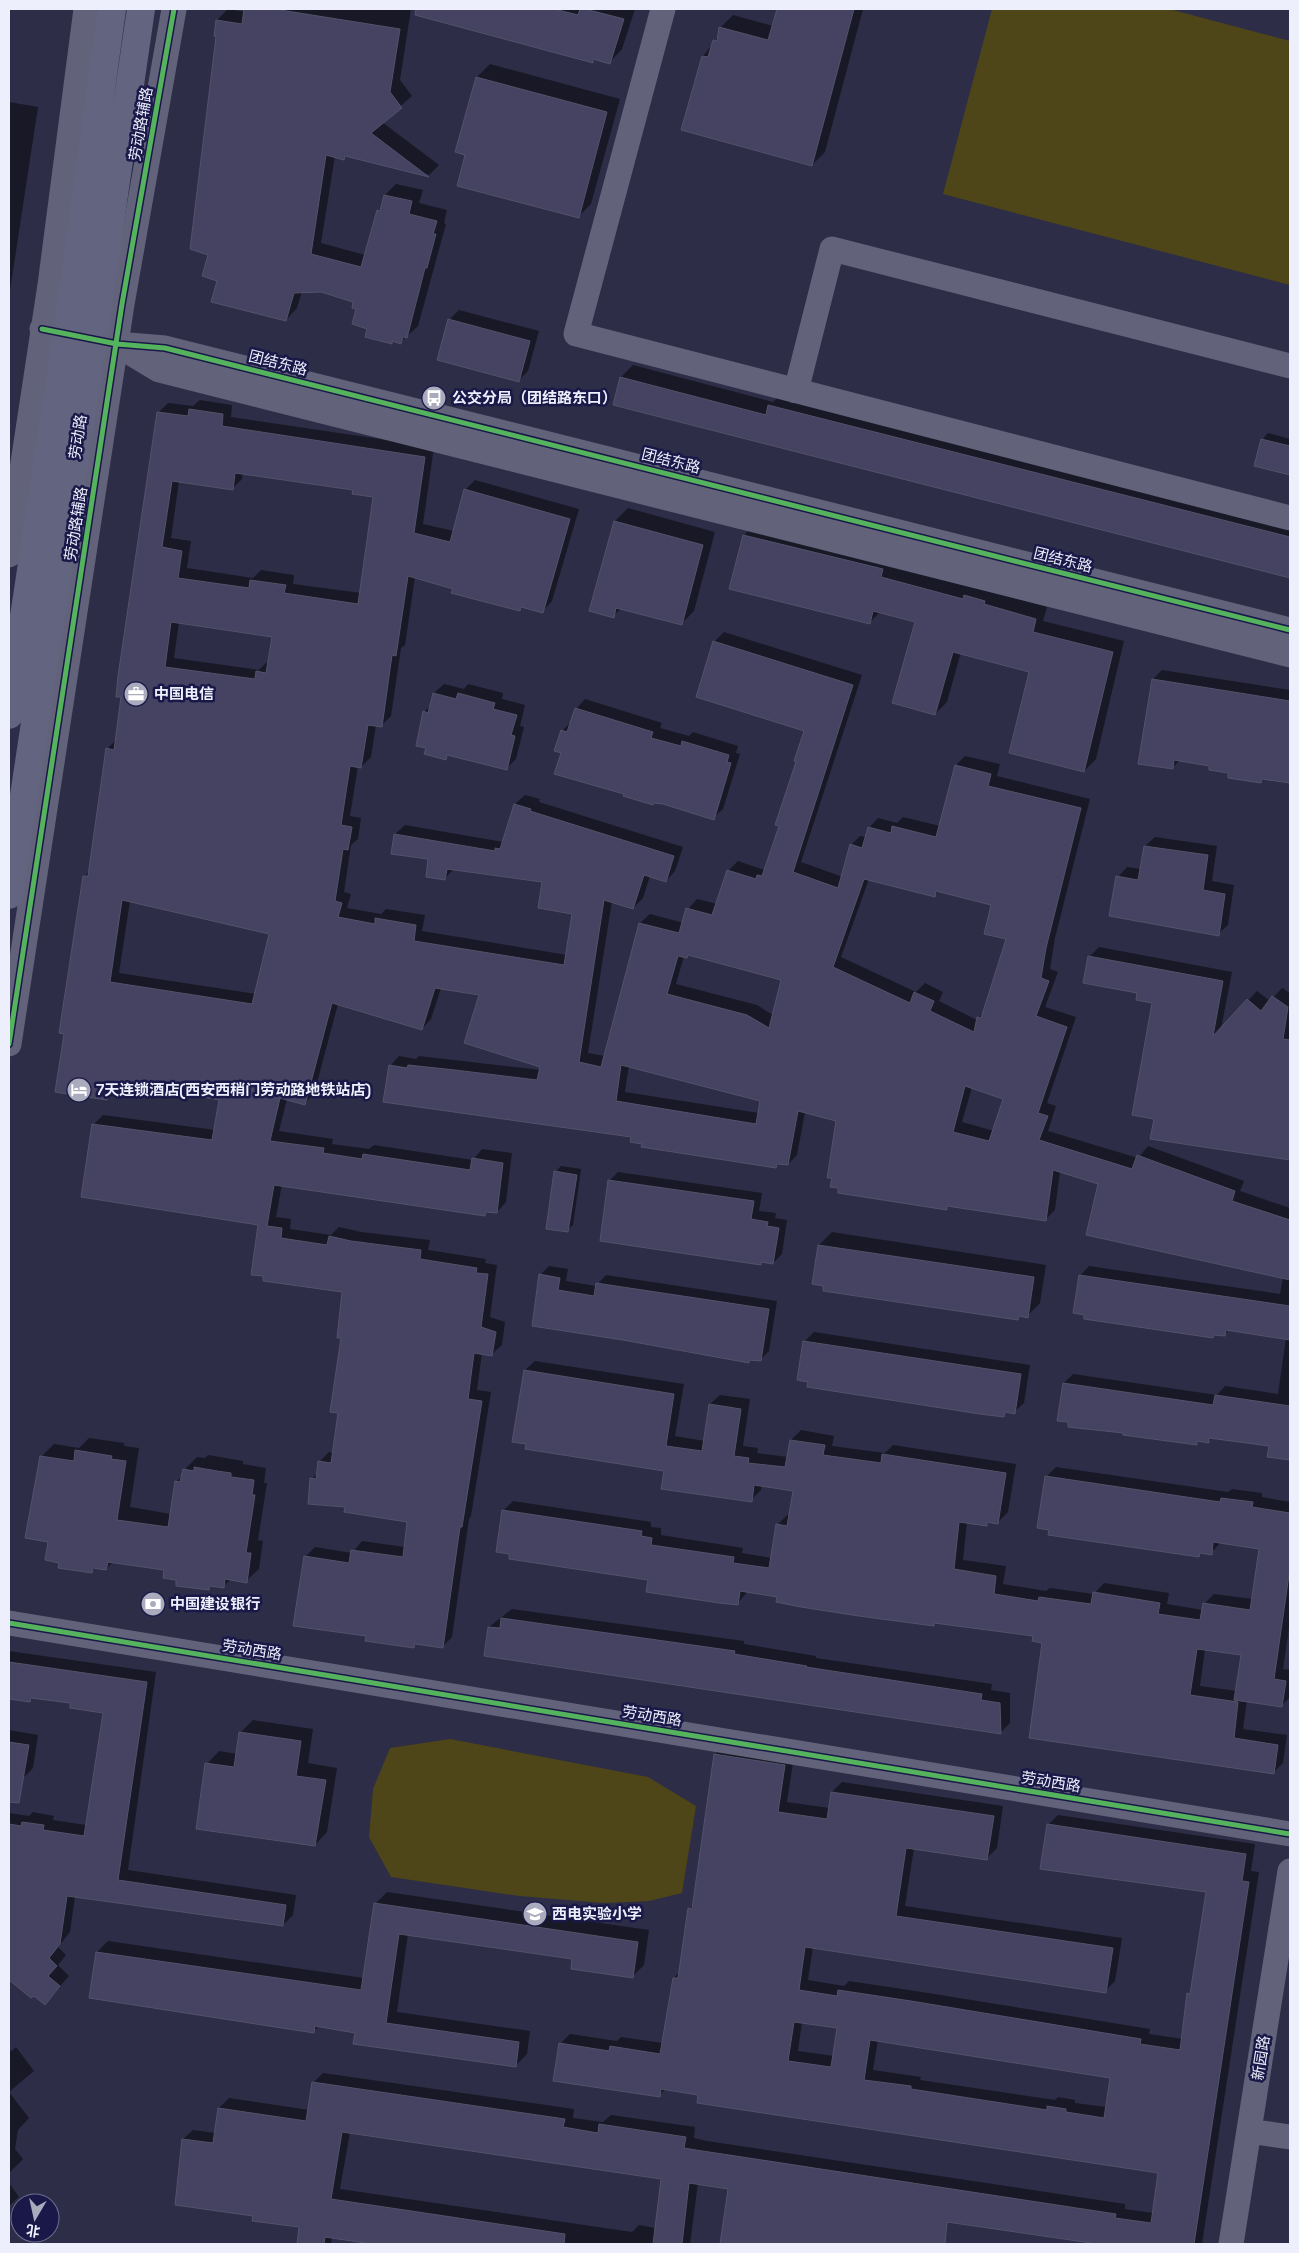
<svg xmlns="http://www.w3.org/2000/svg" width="1299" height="2253" font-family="'Space Grotesk','Noto Sans SC',sans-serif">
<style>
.green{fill:#4e4618}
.shadow{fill:#0007;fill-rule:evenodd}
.building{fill:#454262;stroke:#525369;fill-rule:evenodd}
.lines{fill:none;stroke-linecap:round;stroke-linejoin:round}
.minor{stroke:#62637b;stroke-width:25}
.major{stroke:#63647f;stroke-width:28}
.cycleway-casing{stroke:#191848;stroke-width:8}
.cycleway{stroke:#56b35d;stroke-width:5}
.labels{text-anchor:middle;stroke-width:5;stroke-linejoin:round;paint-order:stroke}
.street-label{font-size:15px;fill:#edeffc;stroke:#191848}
.poi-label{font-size:15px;font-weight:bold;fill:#edeffc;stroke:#191848;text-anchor:start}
</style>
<rect width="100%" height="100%" fill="#2d2d48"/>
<!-- green -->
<path class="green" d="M992,9H1169L1290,41V285L943,194Z
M450,1739L648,1777L696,1806L682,1893L649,1901L604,1903L519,1896L391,1877L369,1837L373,1789L390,1748Z"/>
<!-- shadow -->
<path class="shadow" d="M228,9L245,12L246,9H411L400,80L412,96L382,122L439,165L429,175L347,155L344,159L335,156L321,243L365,255L378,211L383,206L385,195L396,184L423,190L419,203L447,210L444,223L446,224L418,326L401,342L393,340L391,343L369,328L355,301L321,291H302L297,308L286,320L219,280L210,254L217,20Z
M449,9H635L622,49L610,62L595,59L592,62L445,22Z
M778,9H863L825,152L812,165L703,56L719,36L720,28L733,15L773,26Z
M490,64L620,99L591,204L578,217L467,154L477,77Z
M9,102L38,107L9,297Z
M459,310L539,331L528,371L519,380L449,320Z
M633,365L773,402L781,394L1290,522V577L614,405L621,377Z
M200,400L232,405L231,417L434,447L423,524L454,531L466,489L475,480L579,509L552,601L543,611L524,606L520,610L415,577L405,645L401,648L391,716L381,726L376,725L371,757L361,767L358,766L350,816L361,818L358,839L351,845L344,892L351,894L347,908L381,914L386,909L425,915L422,931L567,955L574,913L543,881L454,869L444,879L430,858L395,834L405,825L503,842L515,804L525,795L540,799L539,802L683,847L675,871L666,881L650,876L643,898L633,908L612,901L588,1053L605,1056L640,923L650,914L684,923L688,909L697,899L717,904L728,871L738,861L764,870L781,825L805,730L714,642L724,632L862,675L801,862L843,877L851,845L860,836L866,837L869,828L878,818L897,823L903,817L940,826L956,765L965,756L1000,764L997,776L1090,799L1055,938L1050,969L1058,972L1045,1007L1076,1017L1047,1103L1056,1106L1048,1131L1138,1158L1148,1146L1244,1181L1240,1191L1290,1208V1459L1269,1456L1270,1444L1213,1437L1208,1442L1200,1440L1196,1444L1064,1383L1073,1374L1217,1395L1225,1386L1278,1394L1286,1338L1230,1329L1224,1335L1216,1334L1213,1337L1080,1276L1089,1266L1280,1294L1283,1277L1099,1183L1060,1171L1055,1210L1045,1220L950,1205L946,1209L838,1120L805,1112L797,1155L788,1164L780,1163L776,1167L643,1143L633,1136L390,1066L399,1056L416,1059L419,1056L541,1070L542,1066L481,994L441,988L431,1019L422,1029L338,1004L314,1094L304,1104L287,1099L279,1131L333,1139L332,1144L369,1149L374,1145L473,1160L482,1149L512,1153L506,1202L497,1212L489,1211L485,1214L282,1184L276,1217L291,1219L290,1229L331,1235L339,1227L361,1232L430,1240L428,1250L486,1259L485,1263L497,1265L490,1317L505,1322L502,1345L492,1354L482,1353L477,1390L491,1392L471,1516L469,1519L452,1637L442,1647L418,1643L414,1647L367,1635L305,1557L315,1547L352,1553L362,1541L405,1547L409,1521L346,1506L312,1479L318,1472L319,1462L329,1452L333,1453L339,1412L344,1291L260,1224L93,1125L103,1115L215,1130L221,1099L121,1080L117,1084L116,1089L106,1099L84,876L90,871L107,749L116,740L123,696L119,676L159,412L168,403L193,406ZM243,472L354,489L375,496L361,593L293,584L294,575L261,570L253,578L187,568L191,541L171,538L179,481L232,489L242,479ZM179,622L273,636L269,663L267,662L259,670L174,658ZM869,879L934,895L939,891L992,904L1007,938L984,1011L977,1020L939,1001L943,992L925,983L916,992L841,957ZM130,901L270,933L256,994L119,973ZM690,954L782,979L773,1015L757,1005L676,984L684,956L687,957ZM629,1065L762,1100L759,1113L625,1092ZM972,1087L1005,1098L994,1131L962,1122Z
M1268,433L1290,439V474L1256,465L1262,440Z
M628,508L715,532L694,611L681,624L622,608L613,616L615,521Z
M755,524L1047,607L1043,621L1124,641L1096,759L1084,771L1031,671L961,652L947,702L935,714L916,621L880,612L869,623L744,535Z
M1162,670L1290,690V782L1265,778L1261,782L1211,765L1180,760L1172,768L1153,679Z
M444,684L464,689L468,684L503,693L502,699L525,705L520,726L524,727L516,759L506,769L449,754L445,758L427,748L424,712L431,705L434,693Z
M585,699L662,723L660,728L689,736L693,732L738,746L736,753L740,754L723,809L713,818L625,793L562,752V731L572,721L576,709Z
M1155,837L1217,846L1212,881L1234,885L1228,925L1218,934L1118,877L1127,867L1141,869L1145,846Z
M1099,947L1232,972L1221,1029L1257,991L1270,1001L1282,988L1290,993V1159L1152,1138L1155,1118L1154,1002L1089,957Z
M561,1166L581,1169L573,1225L567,1230L555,1172Z
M618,1172L762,1193L759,1211L776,1213L775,1218L787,1220L782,1254L773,1263L763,1261L760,1264L609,1181Z
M832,1232L1046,1265L1040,1303L1027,1316L1021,1315L1018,1319L819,1245Z
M549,1266L568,1269L566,1281L596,1286L606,1275L777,1301L769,1351L760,1360L751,1359L748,1361L623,1339L533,1325L540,1275Z
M814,1332L1030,1365L1024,1403L1014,1412L1007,1411L1003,1415L804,1342Z
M535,1361L684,1384L675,1436L705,1441L710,1404L720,1395L750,1399L743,1446L758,1448L757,1453L788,1457L791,1440L801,1430L834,1436L832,1446L885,1453L893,1445L1016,1464L1008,1512L998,1522L990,1521L986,1525L967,1522L963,1560L1006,1566L1003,1584L1046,1591L1050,1588L1094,1594L1104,1583L1169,1593L1167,1604L1203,1610L1204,1604L1214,1594L1253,1599L1260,1548L1221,1542L1211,1553L1203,1552L1199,1556L1046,1477L1056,1467L1228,1492L1232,1489L1262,1493V1497L1290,1502V1621L1283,1669L1290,1670V1697L1281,1706L1247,1700L1243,1729L1287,1735L1283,1763L1273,1773L1034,1635L936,1622L933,1625L748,1591L737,1604L649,1578L503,1511L513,1501L651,1522V1527L661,1528V1535L743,1548L742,1553L772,1558L777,1525L787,1515L790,1516L794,1490L762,1485L761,1490L751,1500L665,1470L525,1370ZM1205,1649L1243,1654L1237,1691L1200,1686Z
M89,1438L124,1443V1446L139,1448L130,1507L171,1514L176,1482L183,1475L184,1470L197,1457L205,1458L208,1455L243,1461V1464L266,1468L264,1483H267L258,1540L263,1541L259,1569L246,1581L231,1579L223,1587L213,1585L209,1589L178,1579L165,1569L114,1561L106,1569L96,1567L91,1572L61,1562L50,1540L41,1457L54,1444L79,1448Z
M512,1609L744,1641V1644L816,1656V1658L992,1684L991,1690L1010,1693V1723L1000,1733L489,1627Z
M9,1651L156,1672L128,1870L296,1895L293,1915L283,1925L75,1896L70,1932L58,1947L66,1955L58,1965L69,1976L45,2003L9,1980V1813L29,1816L33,1812L54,1816L53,1820L86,1825L104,1712L72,1702L34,1697L30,1701L9,1698Z
M253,1720L313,1729L308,1763L337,1768L327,1832L315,1845L207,1764L219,1751L238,1754L241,1732Z
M9,1730L38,1735L33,1768L23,1778L9,1776Z
M725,1744L794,1756L787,1802L829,1808L832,1792L842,1782L1003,1806L997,1848L987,1858L914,1848L905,1906L1122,1938L1115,1981L1105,1991L813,1947L808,1980L844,1986L849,1981L922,1992L1150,2029L1149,2034L1183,2039L1207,1891L1048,1825L1058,1815L1255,1844L1251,1871L1259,1872L1202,2244H1107L891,2212L886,2244H721L730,2188L698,2183L690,2244H380L332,2237L331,2244H298L301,2226L254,2215L183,2139L193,2130L215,2133L219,2108L229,2098L309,2110L313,2083L323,2073L574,2109L573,2118L603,2122L611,2115L695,2127L694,2138L707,2141L1125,2204V2209L1153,2213L1159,2172L666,2089L659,2095L560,2044L570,2034L617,2041L621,2037L663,2043L674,1978L680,1971L689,1909L694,1904L715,1754ZM802,2022L839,2027L834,2056L798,2051ZM878,2040L1112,2077L1107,2107L1075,2103V2100L1058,2097L1055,2100L920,2080L921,2077L873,2070ZM350,2132L663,2178L656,2228L639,2225L632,2232L340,2189Z
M387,1892L649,1930L644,1965L633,1976L574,1958L408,1934L397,2012L530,2031L527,2054L515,2066L356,2032L319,2026L313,2032L97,1952L108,1941L364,1978L375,1904Z
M16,2047L34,2071L9,2092L29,2118L18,2130L15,2149L23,2159L9,2173V2050L12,2051Z
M9,2183L19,2197L9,2206Z"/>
<!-- building -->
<path class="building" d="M244,9H274L400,29L390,92L402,108L371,133L429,177L345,156L344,160L326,155L311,254L361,267L377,210L380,211L384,195L412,201L409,214L437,221L433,234H436L427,268H425L407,338L403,337L401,344L392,341V344L365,337L367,329L352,324L356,309L352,308L353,302L321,292L294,293L286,321L211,302L217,281L202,276L208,255L190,249L216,37L214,36L216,20L242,24Z
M416,9H554L578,15L580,9H585L624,19L610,64L593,59V63L415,15Z
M777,9H854L812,166L681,130L702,56L708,57L713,40L717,41L719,27L768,40Z
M476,77L607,112L579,218L457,186L465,155L455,152Z
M448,319L530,341L519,382L437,360Z
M620,377L766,415L768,405L1290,537V578L613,405Z
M189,409L223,414L222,426L425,457L414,533L450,542L464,489L570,519L543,613L521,607L520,611L485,602L451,593L453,589L408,576L396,656L392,655L382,727L368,725L361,768L350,766L341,825L352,827L348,850L343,849L335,901L342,903L338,917L375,924V918L416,925L414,941L564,965L572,914L538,908L542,882L447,869L445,880L426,877L428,859L391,854L394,834L495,851V848L500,849L514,804L531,809L530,811L674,856L666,882L644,875L633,909L604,900L579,1062L601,1067L639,923L679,933L686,908L712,915L727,870L756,879L757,875L762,876L779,826L775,825L796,762L794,761L804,731L696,697L713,641L853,685L793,872L838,888L850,844L862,848L868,827L891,833L892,826L936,837L955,765L991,774L988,786L1081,808L1046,948L1041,978L1049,981L1036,1016L1067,1027L1038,1113L1048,1116L1039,1140L1132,1169L1137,1155L1235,1191L1232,1201L1290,1220V1280L1086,1235L1098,1184L1053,1170L1046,1221L947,1206V1210L838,1193V1188L830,1187L832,1178H827L836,1121L798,1111L788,1165L777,1164L776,1168L641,1147L642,1144L630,1142L631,1137L383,1102L389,1065L407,1068L408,1065L455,1070L537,1080L540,1067L464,1043L479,995L435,988L422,1030L332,1003L305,1105L280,1098L270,1141L324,1148L323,1153L362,1159L363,1154L470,1170L472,1158L503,1163L497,1213L486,1212L485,1216L274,1185L267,1226L282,1228L281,1238L327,1245L329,1236L351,1241L421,1250L420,1259L477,1268L476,1273L488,1274L481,1327L496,1332L492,1356L474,1353L468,1399L482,1401L462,1527H460L443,1648L415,1644L414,1648L365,1641L366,1636L293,1626L304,1556L349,1563L351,1550L403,1557L407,1522L344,1512L345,1507L308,1504L310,1478L316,1479L318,1461L331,1463L338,1413L330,1412L341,1338H337L342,1292L263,1281V1276L251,1275L258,1225L81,1197L92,1124L212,1140L219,1100L117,1080L116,1086L109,1085L107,1100L55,1092L64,1034L59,1033L83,876H88L106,748L114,750L121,697H116L118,676L157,412L188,416ZM235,473L353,490L352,494L373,497L358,604L284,593L286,585L250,580L249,588L178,578L182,551L162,547L172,481L233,490ZM171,622L272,637L266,673L256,671L255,679L165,667ZM864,879L935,897L936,891L991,905L984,934L1006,939L981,1018L977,1017L974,1032L930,1011L934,1001L914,992L910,1003L833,967ZM122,900L269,934L252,1004L110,982ZM688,955L781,980L769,1028L747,1015L667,994L678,956L687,958ZM621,1065L760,1101L756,1124L616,1101ZM965,1086L1003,1099L989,1141L953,1132Z
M1261,439L1290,446V475L1254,466Z
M614,521L703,545L682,625L616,608L614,618L589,611Z
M743,535L883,569L881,577L963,599L964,595L985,601L984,604L1036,619L1033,632L1113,652L1084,772L1009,753L1029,672L953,652L935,715L892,703L915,622L873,611L870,624L729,589Z
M1152,679L1290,701V783L1262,779L1261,783L1228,778V773L1209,770V766L1174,760L1173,769L1138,764Z
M433,693L456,699L458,693L495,703L493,709L517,715L511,735L515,736L507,770L447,755L446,760L424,754L426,748L416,746L423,711L428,713Z
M575,708L653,732L651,738L681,746L682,741L729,755L727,762L731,763L714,820L663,804L654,803L653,805L623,796L624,794L554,774L561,753L554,751L561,730L567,732Z
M1144,846L1208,855L1203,890L1225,894L1219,936L1109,916L1116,876L1138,880Z
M1088,956L1223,981L1213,1036L1247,999L1261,1011L1272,996L1288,1007L1283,1039L1290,1040V1160L1150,1139L1154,1119L1132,1115L1152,1003L1136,1000L1137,993L1083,983Z
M554,1171L577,1175L568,1232L546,1229Z
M608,1180L754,1201L751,1219L768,1222L767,1226L779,1228L773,1264L761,1262V1265L600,1241Z
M818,1245L1034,1277L1028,1318L1019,1316L1018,1320L823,1291V1286L812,1284Z
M539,1274L560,1278L558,1290L594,1296L596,1283L769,1309L761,1361L749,1360V1363L623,1340L532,1326Z
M1079,1275L1290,1306V1340L1226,1330L1225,1336L1214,1335L1213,1338L1084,1319V1315L1073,1313Z
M803,1341L1021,1374L1015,1414L1005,1412L1004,1417L980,1414L807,1387L808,1382L797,1380Z
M524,1370L674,1394L666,1446L702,1451L709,1404L741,1409L734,1456L749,1458L748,1463L785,1467L790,1440L825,1445L823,1455L881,1463L882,1454L1006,1473L998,1524L987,1522V1526L959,1522L954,1569L996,1576L994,1594L1038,1601L1039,1597L1091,1604L1093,1592L1160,1603L1158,1614L1200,1620L1203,1603L1250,1610L1259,1549L1213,1542L1212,1555L1200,1553L1199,1557L1048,1535L1049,1530L1037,1528L1045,1476L1220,1502L1221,1498L1253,1502L1252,1507L1290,1513V1568L1274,1679L1286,1681L1282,1707L1234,1700L1241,1655L1197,1649L1190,1695L1238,1702L1234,1738L1278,1745L1274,1774L1029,1738L1042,1643L1032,1641L1033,1636L934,1623V1626L859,1616L801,1607L776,1602L777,1597L740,1591L738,1605L719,1603L646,1592L648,1580L509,1559V1554L496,1552L502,1510L642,1531L641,1536L652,1538L651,1545L734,1557L733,1563L769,1568L776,1524L787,1526L793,1491L754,1485L752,1502L661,1489L664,1471L525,1449L526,1444L512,1442Z
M1063,1383L1213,1405L1215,1395L1290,1406V1460L1267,1457L1269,1446L1209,1438V1443L1197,1441V1445L1123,1435V1433L1068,1427V1422L1057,1421Z
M75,1450L112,1456L111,1459L126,1461L117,1520L168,1527L175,1481L180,1482L183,1469L194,1471V1467L217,1471L231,1473V1477L254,1480L252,1495H255L246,1553H251L247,1583L225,1579L224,1588L210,1586L209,1590L176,1586V1580L163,1578L164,1570L108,1562L106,1570L93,1568L92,1573L58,1568L59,1563L45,1560L48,1542L25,1538L40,1456L74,1461Z
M501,1618L735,1651L734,1654L807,1666L806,1667L982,1694L981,1700L1000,1703L1001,1734L484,1656L488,1627L500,1628Z
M9,1662L147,1682L118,1880L286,1905L283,1926L67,1896L60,1944L49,1958L57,1966L48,1976L60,1986L45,2005L34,1996L31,1998L9,1980V1824L21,1826L22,1822L44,1825L43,1830L84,1836L103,1713L70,1708V1703L31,1698L30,1702L9,1699Z
M239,1732L301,1741L296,1776L326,1780L315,1846L196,1829L205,1763L234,1767Z
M9,1742L29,1745L19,1803L9,1802Z
M714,1754L785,1765L778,1812L827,1819L831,1792L994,1816L987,1860L906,1848L896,1916L1113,1948L1106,1993L805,1947L799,1990L837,1996L838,1990L911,2001L1141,2039L1140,2044L1180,2050L1187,1993L1190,1994L1206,1892L1040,1869L1047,1824L1246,1854L1242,1881L1249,1882L1194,2244H1098L947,2222L945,2244H720L728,2189L689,2183L682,2244H653L661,2179L342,2132L331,2199L565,2234L564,2244H372L325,2237L324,2244H297L299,2227L252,2221L253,2216L175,2205L182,2139L213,2143L218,2108L306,2121L312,2082L565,2119L563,2127L598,2133L599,2124L686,2137L684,2148L696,2150L1116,2214L1115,2218L1151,2223L1158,2173L697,2103L698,2095L661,2089L660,2097L553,2081L559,2043L609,2051L610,2046L660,2054L673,1978H678L688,1908L692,1909ZM794,2022L837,2028L831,2067L788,2061ZM870,2040L1110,2078L1104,2118L1066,2112V2109L1047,2106V2110L911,2089V2086L864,2080Z
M374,1903L638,1942L633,1978L571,1969L572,1959L399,1934L386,2023L519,2042L516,2067L353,2044L355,2033L315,2026L314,2033L89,1998L96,1952L361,1990Z"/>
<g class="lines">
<!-- minor -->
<path class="minor" d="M663,9L576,334L1290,518
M42,329L117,344L165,348L1290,630
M121,347L159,370L1290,655
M796,391L832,249L1290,366
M9,555L50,285L86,9
M9,1044L122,304L174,9
M9,1623L1290,1834
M1249,2131L1290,2137
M1231,2244L1290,1871"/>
<!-- major -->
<path class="major" d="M9,715L67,334L112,9
M9,895L93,339L141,9"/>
<defs>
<path id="cycleway" d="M42,329L117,344L165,348L1290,630
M9,1044L122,304L174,9
M9,1623L1290,1834"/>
</defs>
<!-- cycleway casing -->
<use href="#cycleway" class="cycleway-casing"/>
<!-- cycleway -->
<use href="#cycleway" class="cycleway"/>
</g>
<!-- icons -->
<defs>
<symbol id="bus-disc" viewBox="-11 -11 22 22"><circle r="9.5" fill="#aaabbd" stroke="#191848"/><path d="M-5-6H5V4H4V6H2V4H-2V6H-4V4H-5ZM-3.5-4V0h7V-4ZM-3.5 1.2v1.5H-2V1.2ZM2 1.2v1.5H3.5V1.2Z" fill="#fff"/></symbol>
<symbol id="office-disc" viewBox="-11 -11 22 22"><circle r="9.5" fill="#aaabbd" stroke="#191848"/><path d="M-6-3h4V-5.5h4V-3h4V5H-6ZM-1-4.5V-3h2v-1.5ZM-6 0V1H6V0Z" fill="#fff"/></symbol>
<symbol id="hotel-disc" viewBox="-11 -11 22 22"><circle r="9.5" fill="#aaabbd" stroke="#191848"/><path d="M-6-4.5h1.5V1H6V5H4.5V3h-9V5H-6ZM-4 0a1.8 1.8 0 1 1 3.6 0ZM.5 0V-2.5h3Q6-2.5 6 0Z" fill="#fff"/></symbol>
<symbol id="bank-disc" viewBox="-11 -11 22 22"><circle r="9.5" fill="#aaabbd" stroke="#191848"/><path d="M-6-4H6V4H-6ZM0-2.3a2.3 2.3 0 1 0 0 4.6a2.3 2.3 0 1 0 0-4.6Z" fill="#fff"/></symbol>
<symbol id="school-disc" viewBox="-11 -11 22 22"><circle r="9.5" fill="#aaabbd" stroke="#191848"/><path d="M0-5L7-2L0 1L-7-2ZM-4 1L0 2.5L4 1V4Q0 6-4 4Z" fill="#fff"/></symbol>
</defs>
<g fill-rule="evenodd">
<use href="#bus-disc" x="420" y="384" width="28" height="28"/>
<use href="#office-disc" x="122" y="680" width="28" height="28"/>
<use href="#hotel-disc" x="65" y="1076" width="28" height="28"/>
<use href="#bank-disc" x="139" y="1590" width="28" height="28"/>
<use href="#school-disc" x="521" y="1900" width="28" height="28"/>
</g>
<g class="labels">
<!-- street labels -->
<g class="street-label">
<text transform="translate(141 124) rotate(-80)" y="5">劳动路辅路</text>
<text transform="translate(278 363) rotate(14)" y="5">团结东路</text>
<text transform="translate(78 437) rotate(-81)" y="5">劳动路</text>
<text transform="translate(671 461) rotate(14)" y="5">团结东路</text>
<text transform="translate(76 524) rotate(-81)" y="5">劳动路辅路</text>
<text transform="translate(1063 560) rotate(14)" y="5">团结东路</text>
<text transform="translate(252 1650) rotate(9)" y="5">劳动西路</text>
<text transform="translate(652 1716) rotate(9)" y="5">劳动西路</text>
<text transform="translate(1051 1782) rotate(9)" y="5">劳动西路</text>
<text transform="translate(1261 2058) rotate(-81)" y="5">新园路</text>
</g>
<!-- poi labels -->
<g class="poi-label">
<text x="452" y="403">公交分局（团结路东口）</text>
<text x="154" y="699">中国电信</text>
<text x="96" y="1095">7天连锁酒店(西安西稍门劳动路地铁站店)</text>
<text x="170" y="1609">中国建设银行</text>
<text x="552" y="1919">西电实验小学</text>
</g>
</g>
<!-- border -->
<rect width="1299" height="2253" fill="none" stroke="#edeffc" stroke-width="20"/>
<!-- north arrow -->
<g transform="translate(35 2218) rotate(189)"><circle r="24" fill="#191848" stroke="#6e6e90"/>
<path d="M0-4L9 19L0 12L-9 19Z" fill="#aaabbd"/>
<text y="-8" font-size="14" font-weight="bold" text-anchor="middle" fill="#edeffc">北</text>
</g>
</svg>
